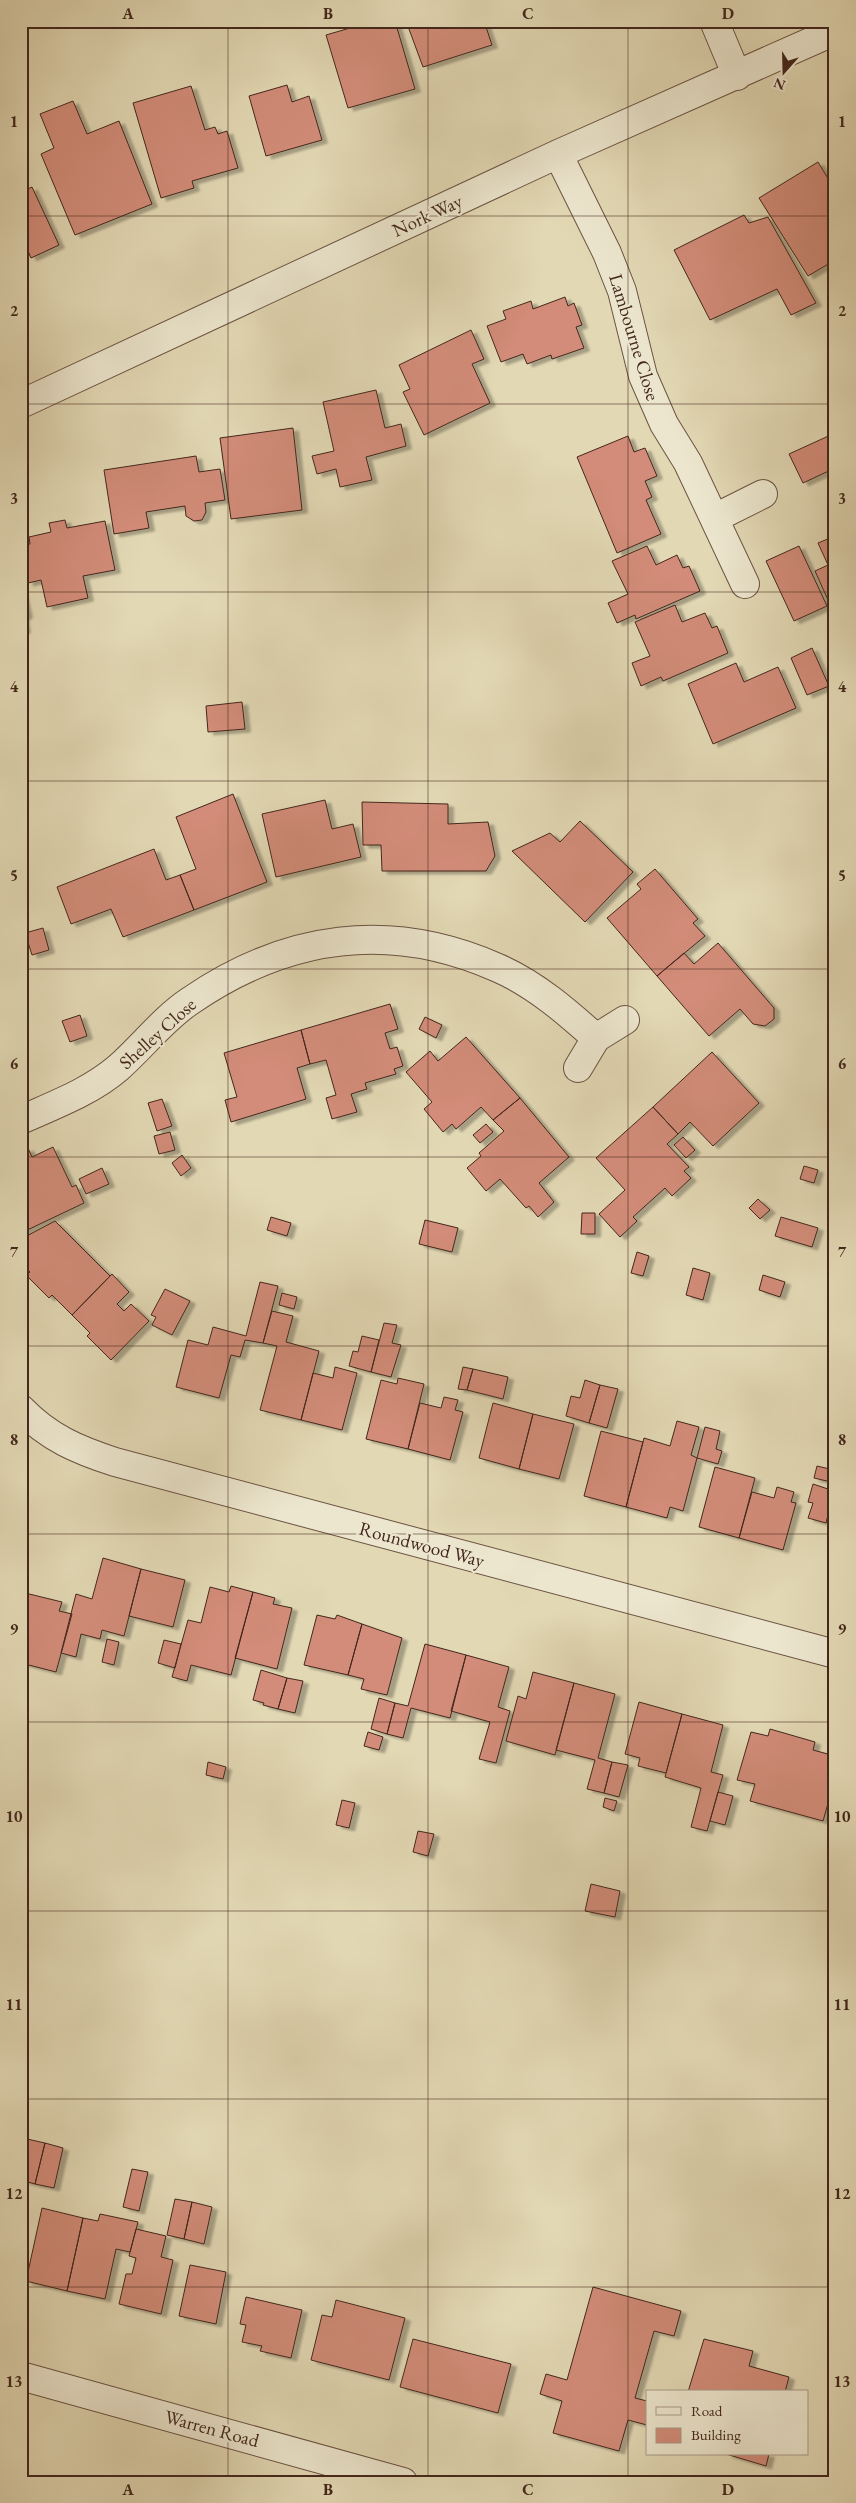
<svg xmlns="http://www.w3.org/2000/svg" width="856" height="2503" font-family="'EB Garamond',serif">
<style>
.building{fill:#d28c79;stroke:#43271c;filter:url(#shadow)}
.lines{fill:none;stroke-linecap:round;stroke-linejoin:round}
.street-casing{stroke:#6b5342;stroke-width:30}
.street{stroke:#ece6ce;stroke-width:28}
.grid{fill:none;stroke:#43271c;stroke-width:1;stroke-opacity:0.55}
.labels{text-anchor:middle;stroke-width:4.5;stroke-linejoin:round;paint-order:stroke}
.street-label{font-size:19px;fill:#43271c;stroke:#ece6ce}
.neatline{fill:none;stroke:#43271c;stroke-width:2}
.grid-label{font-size:16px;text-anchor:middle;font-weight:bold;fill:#43271c}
</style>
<defs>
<filter id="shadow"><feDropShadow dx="5.5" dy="3" stdDeviation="1" flood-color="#0004"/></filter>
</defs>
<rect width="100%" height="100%" fill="#e2d8b4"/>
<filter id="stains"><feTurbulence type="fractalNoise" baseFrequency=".004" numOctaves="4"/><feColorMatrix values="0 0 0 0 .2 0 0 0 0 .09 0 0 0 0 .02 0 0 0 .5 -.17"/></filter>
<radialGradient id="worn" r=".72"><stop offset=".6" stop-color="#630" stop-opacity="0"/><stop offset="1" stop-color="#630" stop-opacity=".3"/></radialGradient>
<!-- building -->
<path class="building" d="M348,21H395L415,89L348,108L326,35L350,28Z
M406,21H484L492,45L423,67Z
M287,85L292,102L309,96L322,140L266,156L249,96Z
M191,86L205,130L215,127L218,134L227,131L238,168L192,181L194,188L161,198L133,103Z
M73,101L87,134L119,121L152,204L75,235L41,154L54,148L40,114Z
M818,162L835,190V260L808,276L759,198Z
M32,187L59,245L31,258L28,251L21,254V192Z
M744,215L749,223L768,217L816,303L791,315L777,289L710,320L674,250Z
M565,297L568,306L574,303L582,325L576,327L584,348L552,359L551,355L527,364L523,354L501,362L487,326L506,319L503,311L531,301L533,309Z
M471,330L484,359L472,364L490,403L424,435L403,392L410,389L399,365Z
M376,390L385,428L401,424L406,446L366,457L372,480L340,487L336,469L317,474L312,456L334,451L323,402Z
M293,428L302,510L231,519L220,438Z
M835,433V468L803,483L789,454Z
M628,436L634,452L645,448L657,476L645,481L652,497L646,500L661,534L617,553L577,457Z
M196,456L199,472L220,469L225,500L205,503L206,512L202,520L194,521L186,516L185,506L146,512L149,528L114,534L104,470Z
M65,520L67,528L105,521L115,570L83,576L88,598L47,607L41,580L28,583L21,546L30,544L29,537L51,532L49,523Z
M835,536V611H833L815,571L828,565L818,543Z
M647,546L656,565L677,555L683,568L689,566L700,591L636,619L635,615L617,623L608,603L628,594L612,561Z
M799,546L827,606L794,621L766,561Z
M21,588L27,615L23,618L25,630L21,631Z
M675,605L682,622L705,613L712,628L717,626L728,653L663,681L661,677L641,686L632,663L650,656L635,622Z
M812,648L829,686L807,695L791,658Z
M736,663L744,682L778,667L796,708L713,744L688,684Z
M242,702L245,729L208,732L206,706Z
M233,794L267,882L194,910L180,875L196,869L176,817Z
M325,800L332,829L353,824L361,857L276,877L262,814Z
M362,802L448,804V824L488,822L495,856L486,871H382L381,845H363Z
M580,821L633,872L585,922L512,851L550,833L560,842Z
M154,849L166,880L180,875L194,910L123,937L111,909L71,924L57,887Z
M655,869L698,919L693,923L705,936L657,976L607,918L641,889L637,884Z
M43,928L49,950L32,955L25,933Z
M718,943L774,1008V1019L765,1026L753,1024L740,1009L709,1036L657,976L684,953L694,964Z
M390,1004L398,1029L385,1033L390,1049L397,1047L403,1066L394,1069L396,1074L365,1083L367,1089L351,1094L357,1112L332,1119L326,1098L336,1095L326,1060L310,1064L301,1030Z
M80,1015L87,1036L70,1042L62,1021Z
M425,1017L442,1025L436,1038L419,1029Z
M301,1030L310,1064L297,1068L306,1099L231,1122L225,1100L237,1097L224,1053Z
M466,1037L520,1098L493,1120L481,1107L456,1129L452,1124L443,1132L424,1109L432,1102L406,1072L430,1051L438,1061Z
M712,1052L759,1103L713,1146L690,1122L678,1134L653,1107Z
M520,1098L569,1157L539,1183L554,1202L538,1217L529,1206L526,1208L500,1179L486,1191L467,1168L481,1156L479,1153L504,1131L493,1120Z
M162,1099L172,1126L157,1131L148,1103Z
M653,1107L678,1134L667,1144L689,1167L684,1171L691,1178L672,1196L665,1188L633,1217L637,1221L620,1237L599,1214L625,1190L596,1158Z
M486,1124L493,1132L480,1143L473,1135Z
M170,1132L175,1150L159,1154L154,1136Z
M683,1137L695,1150L686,1158L674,1145Z
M53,1147L72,1187L76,1185L84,1203L21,1233V1151L28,1148L32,1157Z
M182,1155L191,1168L181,1176L172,1163Z
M804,1166L818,1170L814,1183L800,1179Z
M102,1168L109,1184L86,1194L79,1179Z
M758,1199L770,1210L760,1219L749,1208Z
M582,1213H595V1234H581Z
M271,1217L291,1223L287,1236L267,1230Z
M781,1217L818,1228L812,1247L775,1236Z
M425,1220L458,1228L452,1252L419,1244Z
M55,1221L110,1276L72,1315L52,1295L49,1298L26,1275L30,1272L21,1264V1239Z
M637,1252L649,1256L643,1276L631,1273Z
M693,1268L710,1273L703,1300L686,1295Z
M112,1274L129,1292L117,1304L124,1311L131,1304L149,1321L111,1360L87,1336L90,1333L72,1315Z
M763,1275L785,1282L780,1297L759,1290Z
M260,1282L278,1286L263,1343L245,1340L240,1357L231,1355L219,1398L176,1387L188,1340L208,1345L213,1327L246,1336Z
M165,1289L190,1301L172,1335L152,1325L156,1317L151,1315Z
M282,1293L297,1297L294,1309L279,1305Z
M272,1311L293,1316L286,1342L319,1351L301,1420L260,1410L277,1346L263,1343Z
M384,1323L397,1325L392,1343L401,1345L391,1377L371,1372Z
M362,1336L379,1340L371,1372L349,1366L353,1351L358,1352Z
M335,1367L357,1373L342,1430L301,1420L313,1373L333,1378Z
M463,1367L473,1369L467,1390L458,1389Z
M473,1369L508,1377L503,1399L467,1390Z
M398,1378L424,1384L408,1449L366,1439L381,1380L397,1384Z
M585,1380L600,1385L589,1423L566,1416L571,1396L580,1398Z
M600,1385L618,1389L607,1428L589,1423Z
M444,1397L458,1400L455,1410L463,1412L450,1460L408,1449L420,1403L441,1408Z
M493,1403L533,1414L519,1469L479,1458Z
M533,1414L574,1424L559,1479L519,1469Z
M677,1421L699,1427L691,1455L697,1458L683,1511L670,1507L667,1518L626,1507L644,1438L670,1446Z
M705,1427L720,1431L716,1449L722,1451L718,1464L697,1458Z
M601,1431L643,1442L626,1507L584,1496Z
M817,1466L834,1470L831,1482L814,1478Z
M715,1467L755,1478L739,1538L699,1527Z
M813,1484L834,1491L826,1523L808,1518L813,1503L808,1502Z
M777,1487L794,1492L791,1502L796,1503L783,1550L739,1538L752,1492L774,1498Z
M103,1558L141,1569L124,1636L102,1630L100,1639L81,1634L76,1657L61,1653L76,1594L92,1599Z
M141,1569L185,1580L173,1627L129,1616Z
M231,1586L253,1592L231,1675L191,1665L187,1681L172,1677L188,1620L201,1623L210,1587L229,1592Z
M21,1592L62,1602L59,1611L72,1614L56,1672L21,1663Z
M253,1592L275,1598L273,1604L292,1608L277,1669L235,1658Z
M317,1615L335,1619L337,1615L362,1624L348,1675L304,1665Z
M362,1624L402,1638L387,1695L361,1689L364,1679L348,1675Z
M107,1639L119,1642L114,1665L102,1662Z
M164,1640L181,1644L175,1668L158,1663Z
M425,1644L466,1655L450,1718L411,1708L403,1738L387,1734L395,1703L408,1706Z
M466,1655L509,1667L498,1707L510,1711L496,1763L479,1759L490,1722L451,1711Z
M261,1670L287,1678L278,1709L263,1705L264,1703L253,1700Z
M533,1672L574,1683L555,1755L506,1741L518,1696L526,1699Z
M287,1678L303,1681L295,1713L278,1709Z
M574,1683L615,1694L598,1758L612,1762L604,1793L587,1789L595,1760L556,1750Z
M379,1698L395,1703L387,1734L371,1729Z
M639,1702L682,1714L666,1773L638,1766L640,1758L625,1754Z
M682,1714L723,1725L711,1772L723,1775L707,1831L691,1827L701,1788L665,1777Z
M770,1729L815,1742L813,1750L835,1756V1779L823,1821L750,1801L755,1784L737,1780L751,1732L768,1736Z
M368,1732L383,1737L379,1750L364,1746Z
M208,1762L226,1767L223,1779L206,1775Z
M612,1762L628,1765L619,1797L604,1793Z
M718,1792L733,1796L725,1825L710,1821Z
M605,1798L617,1801L614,1811L603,1807Z
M342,1800L355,1803L349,1828L336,1825Z
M835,1819V1848L828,1846Z
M418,1831L434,1834L428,1856L413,1852Z
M591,1884L620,1891L615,1917L585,1911Z
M27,2139L45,2143L35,2184L21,2180V2163Z
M45,2143L63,2148L54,2188L35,2184Z
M132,2169L148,2172L139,2211L123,2207Z
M175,2199L192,2202L184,2239L167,2235Z
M192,2202L212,2207L204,2244L184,2239Z
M42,2208L83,2218L67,2291L26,2281Z
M100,2214L138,2222L130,2252L116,2249L105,2299L67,2291L83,2218L98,2221Z
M136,2229L166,2236L161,2257L173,2260L161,2314L119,2304L126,2274H132L136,2258L129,2256Z
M190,2265L226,2272L216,2324L179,2316Z
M593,2287L681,2311L674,2336L654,2331L635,2398L647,2401V2425L628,2420L619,2451L553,2433L562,2401L540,2394L546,2374L567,2380Z
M246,2297L302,2310L291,2358L260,2351L262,2346L242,2342L246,2325L240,2324Z
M336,2300L405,2318L389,2380L311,2360L322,2315L332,2317Z
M413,2339L511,2364L498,2413L400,2387Z
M704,2339L753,2351L749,2366L789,2377L785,2392H688Z
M726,2454H769L766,2466Z"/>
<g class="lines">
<defs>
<path id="street" d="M714,21L737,76
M558,154L607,253L622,291L643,376L664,424L688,463L745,584
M21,404L558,154L835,31
M715,518L763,494
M578,1068L596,1038L625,1020
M21,1120C54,1105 90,1092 118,1068C142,1047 163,1019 190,1001C286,935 390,920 498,968C535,984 567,1012 596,1038
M21,1409C49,1438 78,1450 115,1462L835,1654
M21,2376L403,2482"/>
</defs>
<!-- street casing -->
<use href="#street" class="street-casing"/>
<!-- street -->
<use href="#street" class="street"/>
</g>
<!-- grid -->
<path class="grid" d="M228,21V2482M428,21V2482M628,21V2482M21,216H835M21,404H835M21,592H835M21,781H835M21,969H835M21,1157H835M21,1346H835M21,1534H835M21,1722H835M21,1911H835M21,2099H835M21,2287H835"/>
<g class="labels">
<!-- street labels -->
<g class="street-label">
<text transform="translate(427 215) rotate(-25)" y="7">Nork Way</text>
<text transform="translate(635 337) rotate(73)" y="7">Lambourne Close</text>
<text transform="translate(157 1033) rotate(-42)" y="7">Shelley Close</text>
<text transform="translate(422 1544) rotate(15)" y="7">Roundwood Way</text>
<text transform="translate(212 2428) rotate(15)" y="7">Warren Road</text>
</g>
</g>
<!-- margin -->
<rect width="856" height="2503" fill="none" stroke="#e2d8b4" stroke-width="55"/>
<!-- legend -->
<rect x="646" y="2390" width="162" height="65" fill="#ece6ce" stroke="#a89a87"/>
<rect x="656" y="2407" width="25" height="8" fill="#ece6ce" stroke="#a89a87"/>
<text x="691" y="2416" font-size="15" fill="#43271c">Road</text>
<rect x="656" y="2428" width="25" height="15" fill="#d28c79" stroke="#a89a87"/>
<text x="691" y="2440" font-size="15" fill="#43271c">Building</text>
<!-- north arrow -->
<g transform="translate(784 72) rotate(200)" stroke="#ece6ce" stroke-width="4" paint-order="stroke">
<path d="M0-4L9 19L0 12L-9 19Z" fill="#43271c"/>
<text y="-8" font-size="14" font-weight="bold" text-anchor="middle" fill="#43271c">N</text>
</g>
<rect x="28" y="28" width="800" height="2448" class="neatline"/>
<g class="grid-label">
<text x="128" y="19">A</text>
<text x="328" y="19">B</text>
<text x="528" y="19">C</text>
<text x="728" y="19">D</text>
<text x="14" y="127">1</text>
<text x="842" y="127">1</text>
<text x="14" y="316">2</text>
<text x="842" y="316">2</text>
<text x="14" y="504">3</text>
<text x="842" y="504">3</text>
<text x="14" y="692">4</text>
<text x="842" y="692">4</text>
<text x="14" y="881">5</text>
<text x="842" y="881">5</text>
<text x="14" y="1069">6</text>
<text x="842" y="1069">6</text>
<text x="14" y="1257">7</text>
<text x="842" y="1257">7</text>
<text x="14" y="1445">8</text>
<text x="842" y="1445">8</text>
<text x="14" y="1634">9</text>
<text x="842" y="1634">9</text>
<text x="14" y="1822">10</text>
<text x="842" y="1822">10</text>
<text x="14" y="2010">11</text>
<text x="842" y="2010">11</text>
<text x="14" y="2199">12</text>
<text x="842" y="2199">12</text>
<text x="14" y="2387">13</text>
<text x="842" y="2387">13</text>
<text x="128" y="2495">A</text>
<text x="328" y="2495">B</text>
<text x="528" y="2495">C</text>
<text x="728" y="2495">D</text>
</g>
<rect width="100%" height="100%" filter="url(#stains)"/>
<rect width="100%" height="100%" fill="url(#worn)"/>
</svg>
